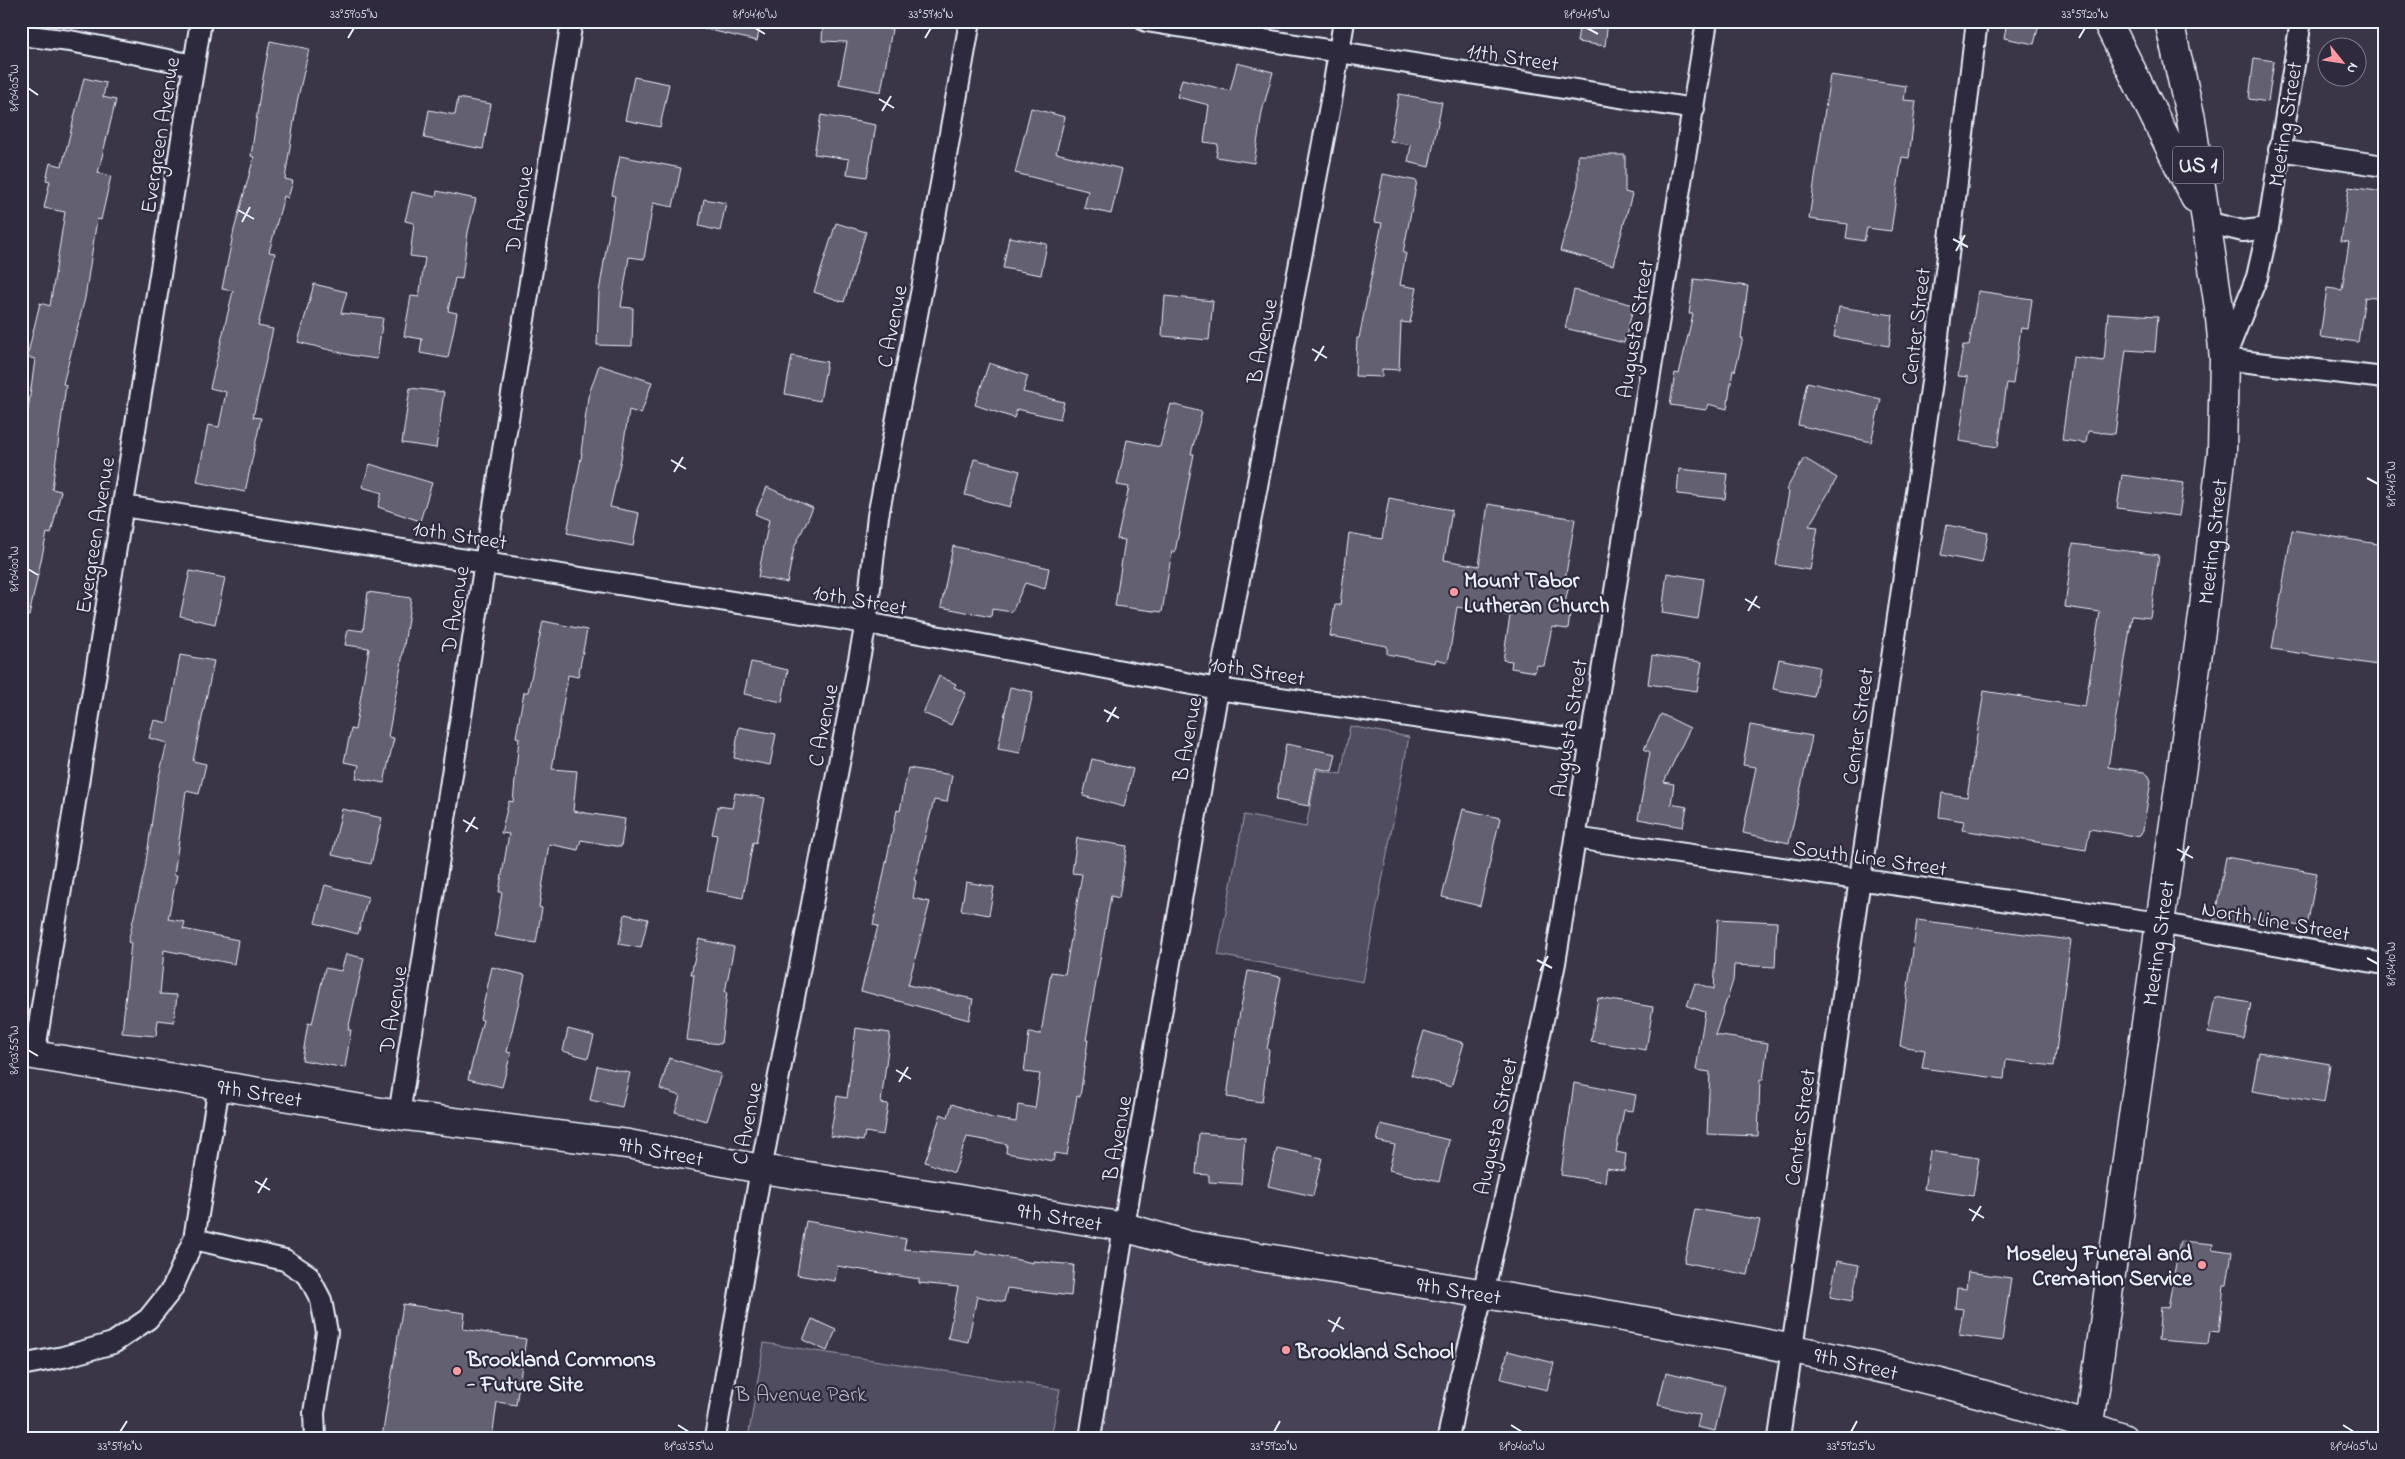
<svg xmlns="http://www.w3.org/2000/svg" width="2405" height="1459" font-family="'Indie Flower',sans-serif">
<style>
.built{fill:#464354}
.green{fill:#504e5f;stroke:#9ca0ac}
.building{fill:#636171;stroke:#e8f1f8}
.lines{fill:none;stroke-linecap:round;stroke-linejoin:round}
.street-casing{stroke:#e8f1f8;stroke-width:24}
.primary-casing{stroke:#e8f1f8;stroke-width:31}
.street{stroke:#2f2a3d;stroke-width:20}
.primary{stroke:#2f2a3d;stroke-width:28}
.ticks{fill:none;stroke:#e8f1f8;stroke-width:2}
.poi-dot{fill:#ff9aa2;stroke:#2f2a3d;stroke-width:2}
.labels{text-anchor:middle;stroke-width:4.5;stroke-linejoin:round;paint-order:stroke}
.shield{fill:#2f2a3d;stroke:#b0b5c0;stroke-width:1}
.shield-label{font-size:21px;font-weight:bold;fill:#e8f1f8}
.street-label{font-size:22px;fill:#e8f1f8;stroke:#2f2a3d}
.poi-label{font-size:22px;font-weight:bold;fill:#e8f1f8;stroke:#2f2a3d;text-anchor:start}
.park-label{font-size:22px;fill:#b3b8c2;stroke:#2f2a3d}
.neatline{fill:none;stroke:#e8f1f8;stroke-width:2}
.ticks-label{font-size:12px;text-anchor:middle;fill:#e8f1f8}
</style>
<rect width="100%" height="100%" fill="#3a3648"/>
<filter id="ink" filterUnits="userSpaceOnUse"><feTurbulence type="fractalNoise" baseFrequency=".02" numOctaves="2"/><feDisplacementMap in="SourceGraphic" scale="10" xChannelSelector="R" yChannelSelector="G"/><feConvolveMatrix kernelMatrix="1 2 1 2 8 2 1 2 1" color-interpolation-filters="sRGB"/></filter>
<g filter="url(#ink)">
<!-- built -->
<path class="built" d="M1124,1227L1483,1294L1448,1438H1090Z"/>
<!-- green -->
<path class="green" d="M1350,726L1409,737L1363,982L1218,955L1244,815L1306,827L1317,770L1341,774Z
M764,1343L1060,1389L1051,1438H748Z"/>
<!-- building -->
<path class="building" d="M702,21H761L757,41L701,28Z
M823,21L851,22L892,29L881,92L839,84L847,42L822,41Z
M1580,21H1608L1605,46L1577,42Z
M2007,21H2040L2034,44L2004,38Z
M270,41L309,49L297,102L285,179L293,181L288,198L284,196L269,252L275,253L258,326L273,329L253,417L261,418L245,492L197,482L208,425L219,427L226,392L210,388L233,291L222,289L234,230L254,157L251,156L260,94Z
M2254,58L2274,61L2268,102L2249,99Z
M1237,63L1273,72L1262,112L1254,163L1216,157L1218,144L1204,142L1209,105L1177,97L1182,79L1230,91Z
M1830,75L1906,86L1904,100L1916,101L1909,158L1902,157L1891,231L1867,228L1864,241L1846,238L1848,224L1809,219Z
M634,77L669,84L660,127L625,120Z
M84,78L106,83L103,97L116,100L98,173L111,176L101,220L97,219L85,298L63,384L66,385L52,489L61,491L51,534L47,533L29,616L21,615V461L35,359L27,357L40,303L50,306L65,212L44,208L50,181L46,180L50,163L62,166Z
M1399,94L1442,102L1429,167L1408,162L1411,145L1390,141Z
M458,98L491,104L483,149L424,138L429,110L455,115Z
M1031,108L1065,117L1056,153L1122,169L1111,214L1084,208L1088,191L1015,173Z
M821,115L876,125L867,177L847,174L849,159L814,154Z
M1578,155H1625V192L1632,194L1613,265L1560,251L1578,185Z
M620,156L681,168L673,207L653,203L644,259L629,257L621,307L633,308L632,346L597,345L599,292L615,196L612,195Z
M1383,174L1417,181L1403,253H1406L1400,285L1417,288L1410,323L1401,322L1399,370L1382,369V377L1355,376L1357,338H1359L1382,223L1374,222Z
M2349,187L2384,192V299L2365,297L2358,342L2320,337L2327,288L2342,290L2349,242L2341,241Z
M437,191L476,199L468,232L462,279L455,278L448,311L457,313L448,358L420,353L422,339L404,336L411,296L419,297L425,258L410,256L414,223L405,221L412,192L436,197Z
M704,199L726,203L720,231L699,226Z
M836,223L866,232L844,302L814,292Z
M1009,237L1047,244L1041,275L1003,268Z
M1694,279L1748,286L1741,338H1743L1735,371L1733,370L1727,409L1708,404L1706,410L1670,405L1675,373L1679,374L1693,314H1689Z
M314,284L347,292L341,313L383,318L377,359L350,355L298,342Z
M1574,290L1634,305L1624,343L1565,328Z
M1978,291L2032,299L2028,329L2021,328L2013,384L2007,383L1998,447L1959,441L1968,377L1958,376L1963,345L1969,346Z
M1165,296L1213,301L1209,340L1162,336Z
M1839,307L1893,315L1889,346L1834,337Z
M2108,313L2158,316L2155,352L2126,350L2115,434L2088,431L2086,443L2062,440L2073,357L2104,361Z
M792,356L827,362L820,401L785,394Z
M989,363L1028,376L1023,392L1064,402L1060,419L1017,409L1014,418L975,405Z
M599,365L652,382L641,414L629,410L621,459L610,507L639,513L633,546L567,533L582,453H581L588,397Z
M1807,382L1881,399L1871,442L1798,425Z
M410,388L444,392L436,448L402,443Z
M1171,404L1202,412L1191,454H1194L1175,552L1172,551L1162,612L1115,606L1125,540L1117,539L1129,487L1117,485L1127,440L1160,447Z
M1804,458L1837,478L1809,526L1818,527L1810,570L1776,565L1789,492L1786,490Z
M974,459L1020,471L1010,507L965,495Z
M370,464L432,483L420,521L378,507L382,493L362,487Z
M1679,469L1728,474L1725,499L1677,494Z
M2122,475L2184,483L2179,516L2117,508Z
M767,487L813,508L794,548L787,583L758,577L769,520L755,514Z
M1389,498L1452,510L1444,560L1479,566L1488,504L1575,519L1565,580L1570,581L1565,603L1571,605L1568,629L1552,627L1544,666L1537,665L1535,672L1511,668L1512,661L1503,660L1510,616L1457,607L1448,662L1436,659L1435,663L1387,654V646L1330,636L1335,605H1340L1349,533L1382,539Z
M1947,525L1988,533L1982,563L1941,555Z
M2292,530L2384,545V666L2272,649Z
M2073,544L2159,555L2150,618L2132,616L2108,767L2144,772L2149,776L2151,781L2143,830L2140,835L2135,836L2090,829L2086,850L1962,830L1964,821L1939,817L1942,793L1967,797L1984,691L2085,707L2100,612L2065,607Z
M953,546L1049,568L1045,589L1025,583L1012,612L992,609L991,617L941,607Z
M190,571L225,578L215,624L180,616Z
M1667,573L1704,579L1698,619L1662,613Z
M368,592L411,598L401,666L388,737L394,738L384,783L356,778L359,765L344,762L351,729L355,730L369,648L345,645L348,629L363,631Z
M543,621L587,630L578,677L568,675L552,769L577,771L573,811L625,819L621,847L581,840L578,850L549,844L539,907L542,908L536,943L495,936L502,892H499L509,834L501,833L509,801L513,802L519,738L516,737L524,692H528Z
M180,655L214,661L193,761L206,764L199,794L186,791L174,875H177L168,919L185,922L183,929L238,940L234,964L164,950L160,994L177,995L174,1022L158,1020L156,1036L122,1033L131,943L128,942L145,869L157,785L167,743L149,738L154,720L168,723Z
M1652,655L1702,662L1697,691L1648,684Z
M1779,659L1819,667L1814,697L1773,689Z
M751,662L788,670L782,702L744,694Z
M939,676L956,684L954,687L966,693L951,725L923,713Z
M1010,687L1033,692L1020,753L998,749Z
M1661,714L1690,728L1664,782L1674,784L1671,804L1687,807L1683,827L1638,819L1650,752L1644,749Z
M1750,725L1812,736L1789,843L1743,833L1756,767L1743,765Z
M739,727L776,734L770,765L734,758Z
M1286,744L1336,754L1332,771L1316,768L1309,806L1276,800Z
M1092,759L1133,769L1124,807L1083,796Z
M908,768L952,775L947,802L934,800L914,880L916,881L913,898L930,902L908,985L973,999L969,1020L861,991L878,926L873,925L897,810L900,811Z
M735,793L765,798L756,843L753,842L743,898L707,891L717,835L712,834L718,806L732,808Z
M342,809L382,818L371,864L332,855Z
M1463,809L1500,818L1480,906L1442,897Z
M1077,838L1127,846L1119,898L1111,896L1086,1040H1088L1080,1097L1077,1096L1067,1155L1055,1153L1053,1161L1006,1153L1007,1144L967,1137L954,1173L925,1162L941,1114L948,1117L952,1104L992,1118L1016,1122L1018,1105L1035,1108L1040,1074L1024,1072L1029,1033L1041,1034L1051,972L1065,974L1082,874L1072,873Z
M2226,857L2317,873L2307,927L2249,918L2248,927L2214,921Z
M966,882L994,887L989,915L961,910Z
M325,885L368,897L358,934L315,923Z
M625,914L648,919L641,948L619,944Z
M1718,919L1777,922L1775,967L1734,965L1733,981L1715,1035L1768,1043L1763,1080H1760L1758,1136L1707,1134L1710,1072L1696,1070L1705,1012L1687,1006L1695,983L1714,989Z
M1917,920L2071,940L2054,1066L2006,1060L2004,1079L1922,1068L1925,1050L1900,1046Z
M699,939L734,947L725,992H727L721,1044L686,1040L694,974H691Z
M346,954L364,958L348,1030H351L345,1068L302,1060L308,1023L312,1024L325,968L341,971Z
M492,967L525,975L507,1052L511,1053L502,1087L468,1079L483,1020L480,1019Z
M1248,971L1281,977L1267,1049L1269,1050L1262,1102L1227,1097L1236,1033Z
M2215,997L2251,1003L2244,1039L2208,1033Z
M1598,998L1653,1007L1646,1050L1591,1041Z
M856,1028L890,1033L881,1103L888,1104L883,1135L865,1132L863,1141L830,1136L837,1096L847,1098Z
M568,1029L594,1036L588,1058L563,1051Z
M1424,1031L1464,1043L1451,1087L1411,1075Z
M2259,1052L2330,1064L2324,1103L2252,1091Z
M669,1058L721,1074L706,1121L675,1112L680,1096L660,1089Z
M597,1066L630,1073L622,1107L590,1100Z
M1574,1083L1636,1095L1633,1111L1624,1110L1616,1152L1626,1154L1624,1171L1607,1168L1605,1182L1561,1175Z
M1381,1124L1449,1140L1439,1182L1389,1170L1395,1145L1377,1141Z
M1199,1133L1245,1137L1241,1184L1209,1182V1175L1196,1174Z
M1277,1148L1322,1158L1313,1196L1268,1186Z
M1930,1151L1979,1158L1973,1196L1924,1189Z
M1695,1209L1760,1220L1748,1275L1684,1262Z
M806,1221L906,1239L904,1249L975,1255L976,1251L1033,1263V1261L1074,1265L1071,1296L1007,1288L1004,1302L977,1296L968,1342L948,1338L958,1287L919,1283V1279L837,1266L835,1281L797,1275Z
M2180,1241L2213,1244L2212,1249L2232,1252L2227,1285H2224L2219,1332L2210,1331L2208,1344L2158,1340L2161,1307L2168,1308Z
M1837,1261L1859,1265L1852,1301L1830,1297Z
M1968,1272L2011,1278L2002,1341L1959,1335L1963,1309L1955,1308L1957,1288L1966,1289Z
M403,1304L465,1313L463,1329L526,1339L516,1405L497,1402L492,1438H382Z
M812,1319L836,1330L827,1351L803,1340Z
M1508,1351L1554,1363L1547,1390L1501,1379Z
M1666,1372L1725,1386L1715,1431L1697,1427L1700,1415L1658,1405Z"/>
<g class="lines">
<defs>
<path id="street" d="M1146,21L1694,109
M2301,21L2268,228L2257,277L2224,359L2384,378
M21,35L70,41L194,65
M2279,150L2384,166
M2206,222L2243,231L2268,228
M123,506L866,623L1218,689L1589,742
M1575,838L2159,923L2384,964
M34,1056L201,21
M399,1115L485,562L572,21
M194,1239L285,1260L308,1275L321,1300L327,1332L314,1413L315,1438
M21,1365L63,1357L113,1343L148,1319L172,1289L194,1239L219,1086
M715,1438L761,1169L866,623L878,516L926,268L970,21
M1090,1438L1128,1202L1218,689L1331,101L1344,21
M1448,1438L1461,1375L1483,1294L1508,1185L1555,963L1707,21
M1779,1438L1934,368L1977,21"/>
<g id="primary">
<path d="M2107,21L2195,198"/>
<path id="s1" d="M21,1053L399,1115L628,1144L761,1169L947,1197L1124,1227L1187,1245C1309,1265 1430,1285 1552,1305C1745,1337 1938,1373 2123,1438"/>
<path id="s2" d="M2088,1438L2203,616L2222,451L2224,359L2219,308L2191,119L2169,21"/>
</g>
</defs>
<!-- street casing -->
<use href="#street" class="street-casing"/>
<!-- primary casing -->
<use href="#primary" class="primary-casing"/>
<!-- street -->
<use href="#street" class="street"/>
<!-- primary -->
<use href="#primary" class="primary"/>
</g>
</g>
<!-- ticks -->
<path class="ticks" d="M755,28L765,34M1587,28L1598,34M348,38L354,28M925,38L931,28M2079,38L2085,28M28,88L38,95M879,99L894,108M882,111L891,96M238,210L254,219M242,222L250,207M1953,239L1968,247M1956,251L1965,235M1312,349L1327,358M1315,361L1324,346M671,460L686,469M674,472L683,457M2367,478L2378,484M28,569L38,575M1745,599L1760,608M1748,611L1757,596M1104,710L1119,718M1107,722L1116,707M463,820L478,829M466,832L475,817M2177,849L2193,858M2181,861L2189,846M2367,958L2378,964M1537,960L1552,968M1540,971L1548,956M28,1050L38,1056M896,1070L911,1079M899,1082L908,1067M255,1181L270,1190M258,1193L267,1178M1969,1209L1984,1218M1972,1221L1981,1206M1328,1320L1344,1329M1332,1332L1340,1317M678,1425L689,1432M1511,1425L1522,1432M2343,1425L2354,1432M120,1432L127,1421M1274,1432L1280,1421M1851,1432L1857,1421"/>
<!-- markers -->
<g class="poi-dot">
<circle cx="1454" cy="592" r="5"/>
<circle cx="2202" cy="1265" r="5"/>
<circle cx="1286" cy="1350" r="5"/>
<circle cx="457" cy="1371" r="5"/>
</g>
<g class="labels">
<!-- shield labels -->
<rect class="shield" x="2173" y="146.5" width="50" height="37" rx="4"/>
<g class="shield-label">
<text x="2198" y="172">US 1</text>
</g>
<!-- street labels -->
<g class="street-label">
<text transform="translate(1513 56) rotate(9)" y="8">11th Street</text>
<text transform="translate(2284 124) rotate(-81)" y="8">Meeting Street</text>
<text transform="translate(159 135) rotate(-81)" y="8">Evergreen Avenue</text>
<text transform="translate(518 209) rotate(-81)" y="8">D Avenue</text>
<text transform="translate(891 326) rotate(-79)" y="8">C Avenue</text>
<text transform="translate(1915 326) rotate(-83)" y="8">Center Street</text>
<text transform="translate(1634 329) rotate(-81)" y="8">Augusta Street</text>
<text transform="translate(1261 341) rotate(-79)" y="8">B Avenue</text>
<text transform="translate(460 534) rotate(9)" y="8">10th Street</text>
<text transform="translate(94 535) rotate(-81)" y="8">Evergreen Avenue</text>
<text dy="8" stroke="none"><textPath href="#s2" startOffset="905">Meeting Street</textPath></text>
<text transform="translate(860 599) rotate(10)" y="8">10th Street</text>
<text transform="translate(454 609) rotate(-81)" y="8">D Avenue</text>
<text transform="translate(1258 670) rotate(9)" y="8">10th Street</text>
<text transform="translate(822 725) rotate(-79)" y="8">C Avenue</text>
<text transform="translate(1857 726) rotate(-82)" y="8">Center Street</text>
<text transform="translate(1568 728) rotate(-81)" y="8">Augusta Street</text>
<text transform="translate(1186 739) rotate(-80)" y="8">B Avenue</text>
<text transform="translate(1870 857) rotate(8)" y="8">South Line Street</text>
<text transform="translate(2276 920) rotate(10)" y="8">North Line Street</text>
<text dy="8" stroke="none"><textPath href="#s2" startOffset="500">Meeting Street</textPath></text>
<text transform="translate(392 1009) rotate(-81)" y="8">D Avenue</text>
<text dy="8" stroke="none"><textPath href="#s1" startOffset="242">9th Street</textPath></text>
<text transform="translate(746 1123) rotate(-79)" y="8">C Avenue</text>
<text transform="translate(1495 1126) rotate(-78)" y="8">Augusta Street</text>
<text transform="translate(1799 1127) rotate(-82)" y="8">Center Street</text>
<text transform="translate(1116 1138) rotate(-80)" y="8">B Avenue</text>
<text dy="8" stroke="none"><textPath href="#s1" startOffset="648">9th Street</textPath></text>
<text dy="8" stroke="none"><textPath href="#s1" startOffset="1052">9th Street</textPath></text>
<text dy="8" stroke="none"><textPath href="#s1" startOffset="1458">9th Street</textPath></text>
<text dy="8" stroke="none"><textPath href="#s1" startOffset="1862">9th Street</textPath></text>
</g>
<!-- poi labels -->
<g class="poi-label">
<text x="1464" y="587">Mount Tabor<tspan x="1464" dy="25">Lutheran Church</tspan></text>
<text x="2192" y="1260" text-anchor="end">Moseley Funeral and<tspan x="2192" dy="25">Cremation Service</tspan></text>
<text x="1296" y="1358">Brookland School</text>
<text x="467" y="1366">Brookland Commons<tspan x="467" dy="25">- Future Site</tspan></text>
</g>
<!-- park labels -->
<g class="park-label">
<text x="801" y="1401">B Avenue Park</text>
</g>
</g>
<!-- margin -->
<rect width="2405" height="1459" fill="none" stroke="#2f2a3d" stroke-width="55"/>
<!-- north arrow -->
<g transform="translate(2342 62) rotate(120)"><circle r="24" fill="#2f2a3d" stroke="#797a88"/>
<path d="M0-4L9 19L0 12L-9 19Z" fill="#ff9aa2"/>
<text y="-8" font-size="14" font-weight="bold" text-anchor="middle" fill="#e8f1f8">N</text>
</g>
<rect x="28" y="28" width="2350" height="1404" class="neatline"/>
<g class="ticks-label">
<text x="354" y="18">33°59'05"N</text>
<text x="755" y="18">81°04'10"W</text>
<text x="931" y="18">33°59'10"N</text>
<text x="1587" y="18">81°04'15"W</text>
<text x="2085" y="18">33°59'20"N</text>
<text transform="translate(14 88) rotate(-90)" y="4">81°04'05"W</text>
<text transform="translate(2391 484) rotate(-90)" y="4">81°04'15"W</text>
<text transform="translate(14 569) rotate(-90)" y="4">81°04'00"W</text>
<text transform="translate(2391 964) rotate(-90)" y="4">81°04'10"W</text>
<text transform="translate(14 1050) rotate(-90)" y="4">81°03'55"W</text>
<text x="120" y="1450">33°59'10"N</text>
<text x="689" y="1450">81°03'55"W</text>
<text x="1274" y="1450">33°59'20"N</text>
<text x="1522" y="1450">81°04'00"W</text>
<text x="1851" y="1450">33°59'25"N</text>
<text x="2354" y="1450">81°04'05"W</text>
</g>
</svg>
